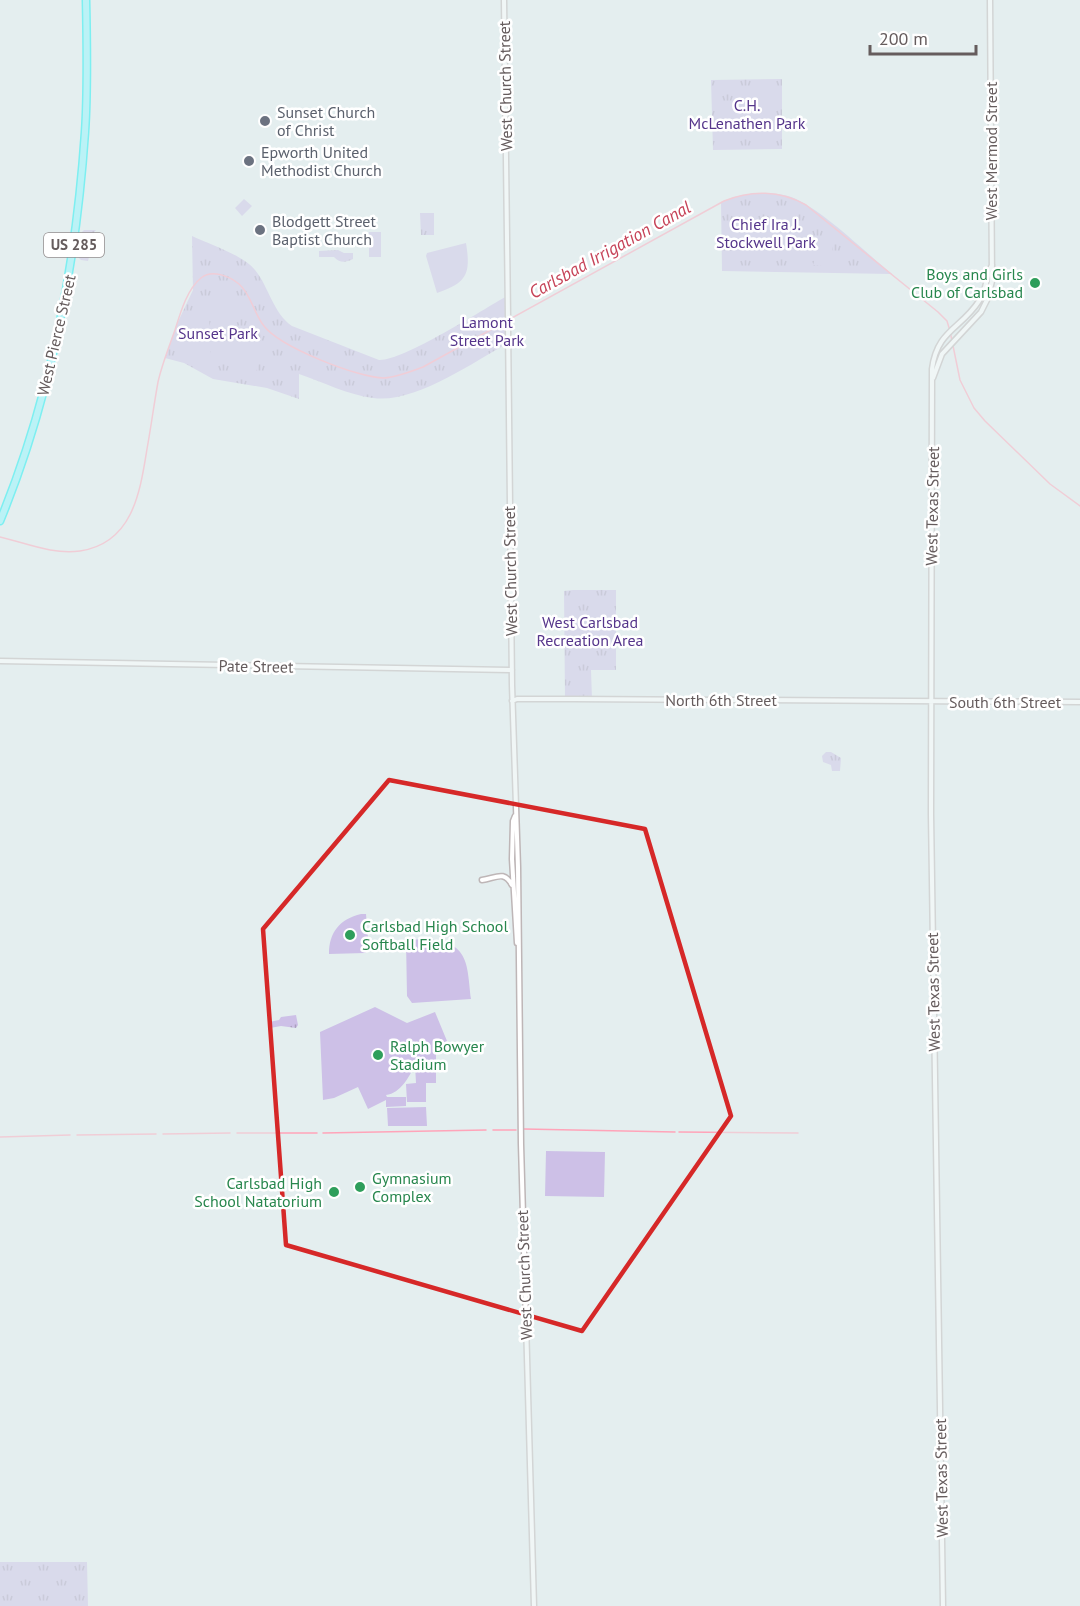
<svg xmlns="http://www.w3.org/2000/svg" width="1080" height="1606" font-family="'PT Sans',sans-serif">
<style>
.grass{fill:url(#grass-tufts)}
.garden{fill:#cdc0e7}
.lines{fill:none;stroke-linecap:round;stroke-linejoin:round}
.stream{stroke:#ffa4b9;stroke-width:1.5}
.minor-casing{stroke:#beb6b7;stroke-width:7}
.highway-casing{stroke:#00eff3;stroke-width:9}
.minor{stroke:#fff;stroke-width:4}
.highway{stroke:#8bf6ff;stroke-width:6}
.marked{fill:none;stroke:#d62828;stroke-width:4.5;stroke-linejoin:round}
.worship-dot{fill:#6b7280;stroke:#fff;stroke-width:2}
.leisure-dot{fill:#2e9e5b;stroke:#fff;stroke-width:2}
.labels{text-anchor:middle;stroke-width:5;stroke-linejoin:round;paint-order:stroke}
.shield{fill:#fff;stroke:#938d8e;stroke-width:1.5}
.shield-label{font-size:15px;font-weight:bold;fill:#655c5d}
.street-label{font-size:16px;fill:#655c5d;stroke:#fff}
.park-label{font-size:16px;fill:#55358b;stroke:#fff}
.worship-label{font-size:16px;fill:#5b616d;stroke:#fff;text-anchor:start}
.leisure-label{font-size:16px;fill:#27864d;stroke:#fff;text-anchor:start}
.water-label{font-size:18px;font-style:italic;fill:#c64358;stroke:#fff}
</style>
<defs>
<pattern id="grass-tufts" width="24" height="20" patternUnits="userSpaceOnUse" patternTransform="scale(1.5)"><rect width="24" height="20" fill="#cdc0e7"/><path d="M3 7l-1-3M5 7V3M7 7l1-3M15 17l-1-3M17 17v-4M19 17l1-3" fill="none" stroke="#aa9fbe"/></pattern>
</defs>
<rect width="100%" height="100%" fill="#e4eeef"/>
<!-- grass -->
<path class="grass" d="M782,79V149L713,150L711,80Z
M754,193C768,193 783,193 796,199C827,214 865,252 892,274L722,271L721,202L734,197Z
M420,213H434V235H421Z
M84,230H96L91,236L92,246L88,261L81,260L78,257L82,232Z
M192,236C211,245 243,255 255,270C269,287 273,313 292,326L379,360C403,361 482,310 507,296L508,343C472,363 414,404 373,398C348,395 323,382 299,374V399L267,388L213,379L184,363L165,358L176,326L193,290Z
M338,250L344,253H353V259C345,263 340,263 334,257H319V251Z
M573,590H616V670H591L592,699H565L564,591Z
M826,752H831L841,758L840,771H832L831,765L823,762L822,756Z
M296,1015L298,1025L296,1028L281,1026L270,1028L269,1022L279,1020L281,1017Z
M0,1562H87L88,1606H0Z"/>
<!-- garden -->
<path class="garden" d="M751,86L772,88L774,91L775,112L757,109L752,101Z
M722,110L752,112V129L738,143L721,142L719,113Z
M761,112L775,113L776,130L773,132L756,133V119Z
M244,199L252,206L242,216L235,208Z
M736,221C758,223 772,236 773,258L737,261L733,257Z
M775,222L808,224C807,242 797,257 778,258L776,255L771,226Z
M369,232H381V257H369Z
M466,243C471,274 467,283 437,293L426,256L427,253Z
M832,243L834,265L832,267L813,265L818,249L827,244Z
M233,293L241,318L238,322L215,330C208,313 217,299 233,293Z
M209,315L210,336L207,339L190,333L197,318Z
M249,333C262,349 263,365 250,381L224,358Z
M191,336C209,340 214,348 209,366C184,360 186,359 191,336Z
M593,615H612L613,636H593Z
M361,914H366L369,950L365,953L329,954C329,932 340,919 361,914Z
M425,939C469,942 467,962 471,999L412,1003L407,996L406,940Z
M375,1007L407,1023L435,1012L447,1041L436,1046V1083H426V1102H407L406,1084L416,1083L415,1065C409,1077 401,1093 386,1095L387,1097H406V1106L386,1107V1100L368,1109L358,1087L334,1098L323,1100L320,1032Z
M426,1107L427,1126H388L387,1108Z
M546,1151L605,1152L604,1197L545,1196Z"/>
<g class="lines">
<!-- stream -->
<path class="stream" d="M0,537C26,543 53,555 80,551C133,543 140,492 147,449C151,427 154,404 158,382C162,364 169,347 175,330C180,314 187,289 201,278C212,269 229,276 239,284C251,294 254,314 264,326C280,347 358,378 384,378C397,377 410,372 423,367L724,201C751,190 780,190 806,205L938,312L947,321L950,331L960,380L974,408L985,421L1050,484L1080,506
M524,1129L675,1132
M493,1130H516
M679,1132L798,1133
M237,1133H317
M323,1133L486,1130
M163,1134L230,1133
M77,1135L156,1134
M0,1137L70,1135"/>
<defs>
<path id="minor" d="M504,0L508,317
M508,326L512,685L518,867L521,1144L534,1606
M933,378L942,354L981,312L988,298L992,281L990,0
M0,661L512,670
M512,701L517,699H574L1080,702
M515,816L513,821L512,859L517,943
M482,880C496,878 504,870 512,885
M943,1606L931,814L932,369C937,330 961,329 979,301C987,289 986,276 992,265"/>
<path id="highway" d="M0,521C51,397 76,265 85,132C88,88 87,44 86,0"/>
</defs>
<!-- minor casing -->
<use href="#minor" class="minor-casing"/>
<!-- highway casing -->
<use href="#highway" class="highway-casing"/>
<!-- minor -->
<use href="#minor" class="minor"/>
<!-- highway -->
<use href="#highway" class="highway"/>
</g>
<!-- marked area -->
<path d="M0 0H1080V1606H0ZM389,780L645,829L731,1116L582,1331L286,1245L263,929Z" fill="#e4eeef" fill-opacity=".55" fill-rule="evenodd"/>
<path class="marked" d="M389,780L645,829L731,1116L582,1331L286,1245L263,929Z"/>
<!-- markers -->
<g class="worship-dot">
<circle cx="265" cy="121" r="6"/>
<circle cx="249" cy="161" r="6"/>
<circle cx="260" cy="230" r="6"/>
</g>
<g class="leisure-dot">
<circle cx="1035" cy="283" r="6"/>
<circle cx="350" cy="935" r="6"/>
<circle cx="378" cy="1055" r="6"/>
<circle cx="360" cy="1187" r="6"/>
<circle cx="334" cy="1192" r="6"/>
</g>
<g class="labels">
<!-- shield labels -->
<rect class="shield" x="44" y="233" width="60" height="24" rx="4.5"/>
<g class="shield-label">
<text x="74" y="250">US 285</text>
</g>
<!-- street labels -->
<g class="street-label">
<text transform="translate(505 86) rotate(-91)" y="6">West Church Street</text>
<text transform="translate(991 151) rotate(-90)" y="6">West Mermod Street</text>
<text transform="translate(56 335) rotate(-77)" y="6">West Pierce Street</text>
<text transform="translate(932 506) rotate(-89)" y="6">West Texas Street</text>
<text transform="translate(510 571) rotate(-91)" y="6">West Church Street</text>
<text transform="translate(256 666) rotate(1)" y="6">Pate Street</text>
<text x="721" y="706">North 6th Street</text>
<text x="1005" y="708">South 6th Street</text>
<text transform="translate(933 992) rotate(-91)" y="6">West Texas Street</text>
<text transform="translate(524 1275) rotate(-92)" y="6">West Church Street</text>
<text transform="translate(941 1478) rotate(-91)" y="6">West Texas Street</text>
</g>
<!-- park labels -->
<g class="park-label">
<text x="747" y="111">C.H.<tspan x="747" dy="18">McLenathen Park</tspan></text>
<text x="766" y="230">Chief Ira J.<tspan x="766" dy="18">Stockwell Park</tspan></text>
<text x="487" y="328">Lamont<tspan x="487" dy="18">Street Park</tspan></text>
<text x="218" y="339">Sunset Park</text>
<text x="590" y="628">West Carlsbad<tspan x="590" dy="18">Recreation Area</tspan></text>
</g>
<!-- worship labels -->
<g class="worship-label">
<text x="277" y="118">Sunset Church<tspan x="277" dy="18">of Christ</tspan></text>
<text x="261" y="158">Epworth United<tspan x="261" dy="18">Methodist Church</tspan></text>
<text x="272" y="227">Blodgett Street<tspan x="272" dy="18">Baptist Church</tspan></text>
</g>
<!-- leisure labels -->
<g class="leisure-label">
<text x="1023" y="280" text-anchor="end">Boys and Girls<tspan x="1023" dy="18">Club of Carlsbad</tspan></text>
<text x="362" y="932">Carlsbad High School<tspan x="362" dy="18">Softball Field</tspan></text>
<text x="390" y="1052">Ralph Bowyer<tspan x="390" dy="18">Stadium</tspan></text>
<text x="372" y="1184">Gymnasium<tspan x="372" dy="18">Complex</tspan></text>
<text x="322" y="1189" text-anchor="end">Carlsbad High<tspan x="322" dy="18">School Natatorium</tspan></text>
</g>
<!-- water labels -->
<g class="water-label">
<text transform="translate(610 250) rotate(-29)" y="6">Carlsbad Irrigation Canal</text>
</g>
</g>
<!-- scale -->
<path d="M870 45v9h106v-9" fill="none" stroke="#655c5d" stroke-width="3"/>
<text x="879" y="45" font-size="18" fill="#655c5d" stroke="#ffffff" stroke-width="4.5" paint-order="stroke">200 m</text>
</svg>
